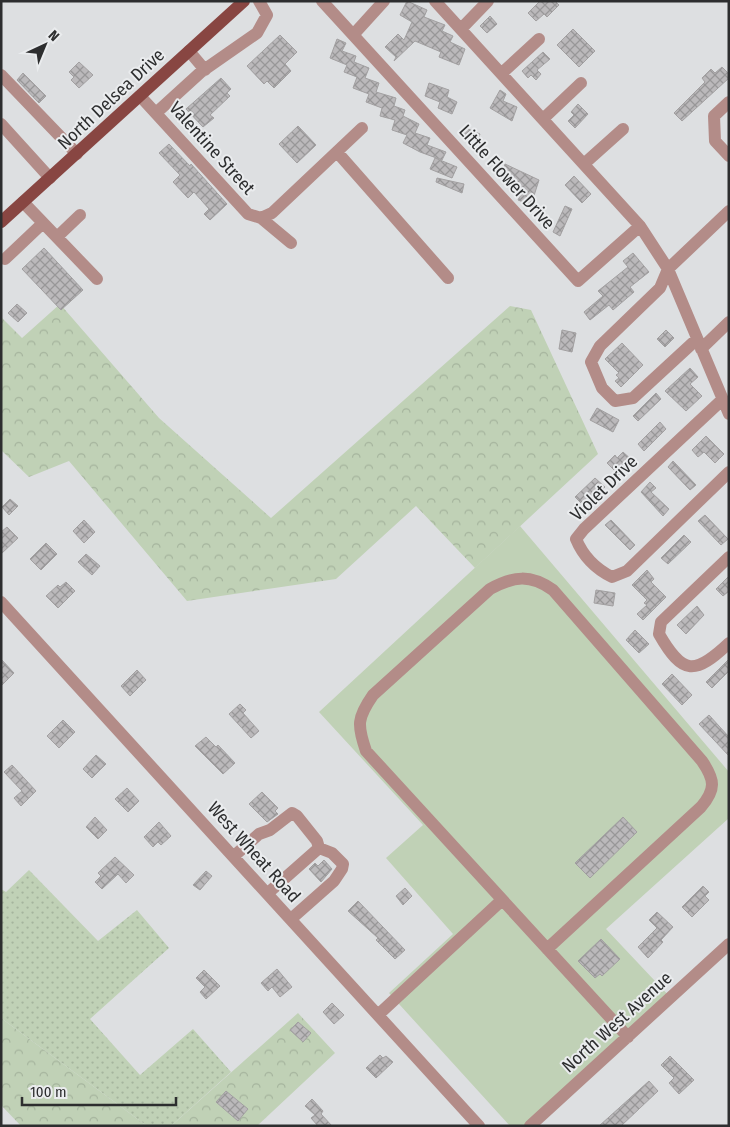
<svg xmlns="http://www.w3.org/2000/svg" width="730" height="1127" font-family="'Fira Sans Condensed',sans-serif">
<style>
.grass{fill:url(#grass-dots)}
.forest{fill:url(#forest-crowns)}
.green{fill:#c0d1b6}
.building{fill:url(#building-cross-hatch);stroke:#a2a0a1}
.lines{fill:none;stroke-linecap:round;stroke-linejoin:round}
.minor{stroke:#b38c88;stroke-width:12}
.major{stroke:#884642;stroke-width:12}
.labels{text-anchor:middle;stroke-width:4;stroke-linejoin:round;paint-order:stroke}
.street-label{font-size:18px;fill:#2d2e2f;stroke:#eaecee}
</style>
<defs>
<pattern id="grass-dots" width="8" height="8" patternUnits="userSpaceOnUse" patternTransform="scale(1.25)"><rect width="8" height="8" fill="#c0d1b6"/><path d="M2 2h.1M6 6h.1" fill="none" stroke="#a5b49d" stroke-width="1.8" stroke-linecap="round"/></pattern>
<pattern id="forest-crowns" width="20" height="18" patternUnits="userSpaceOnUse" patternTransform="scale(1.25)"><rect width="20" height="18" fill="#c0d1b6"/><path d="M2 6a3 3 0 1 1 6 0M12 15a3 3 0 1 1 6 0" fill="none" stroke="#a5b49d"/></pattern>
<pattern id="building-cross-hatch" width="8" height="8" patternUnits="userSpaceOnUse" patternTransform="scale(1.25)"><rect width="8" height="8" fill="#bbb9bb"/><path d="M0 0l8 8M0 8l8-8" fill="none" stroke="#989798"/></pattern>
</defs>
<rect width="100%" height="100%" fill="#dddfe1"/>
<!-- grass -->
<path class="grass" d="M29,870L98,941L137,910L169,948L90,1019L140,1075L193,1029L231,1072L171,1126H147L1,1018V889L6,892Z"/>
<!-- forest -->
<path class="forest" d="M60,304L159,418L271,518L510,306L531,310L598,454L475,568L416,506L336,579L187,601L69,461L29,477L1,450V317L22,338Z
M298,1013L335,1053L257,1126H171Z
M1,1018L147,1126H21L1,1105Z"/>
<!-- green -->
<path class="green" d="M520,526L729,772V818L606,929L671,998L532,1126H510L389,993L453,934L386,858L423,825L319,712Z"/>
<!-- building -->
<path class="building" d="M407,1L427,10L424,17L445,25L442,31L453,36L450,42L465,49L459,65L439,57L441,52L415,41L394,61L396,57L385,47L398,34L404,40L412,22L400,15Z
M540,1H555L559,5L547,17L544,14L536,21L528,13Z
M490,16L497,24L487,33L480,26Z
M573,29L595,51L579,67L557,45Z
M280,35L297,52L285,64L291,71L274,88L267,81L264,84L247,66Z
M337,39L346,43L342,51L356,56L354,62L369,68L365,78L379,83L376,92L396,98L394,106L405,110L403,116L419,124L415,133L430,138L427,145L446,152L442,160L420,152L403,143L407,135L392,130L395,120L380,116L382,108L366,102L369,94L353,88L357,77L344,72L347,65L330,58Z
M543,52L550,59L537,70L541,74L536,80L531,75L528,78L522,71Z
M79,62L93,75L79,88L71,80L74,77L69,72Z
M722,67L729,74V78L682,121L674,113L705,82L702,78L711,69L715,73Z
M23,73L46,96L39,103L17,80Z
M221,78L231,89L227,93L230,96L210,115L214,118L203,127L186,109Z
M429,83L449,90L447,97L457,102L452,114L438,108L440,102L425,96Z
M500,90L506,94L503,101L517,107L512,121L490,108Z
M578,104L588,114L575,128L568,121L574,115L571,112Z
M298,126L316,145L297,163L279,144Z
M466,128L480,134L477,141L463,135Z
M169,144L190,166L191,164L227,204L210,220L204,214L209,209L194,192L188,198L173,182L180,175L159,153Z
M435,158L457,167L452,178L430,169Z
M505,164L539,180L531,205L518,200L521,194L510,188L513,181L501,177Z
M574,176L591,194L582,203L565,185Z
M437,178L464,184L462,193L436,182Z
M565,206L572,209L560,236L553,232Z
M44,248L83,290L61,310L22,269Z
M633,253L649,272L630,287L634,292L613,310L609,305L590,320L584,312L603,296L598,291L628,267L623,261Z
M17,304L27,313L18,322L8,313Z
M562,330L576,333L572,352L559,349Z
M666,330L674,338L665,347L657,339Z
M622,343L643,365L621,387L615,381L619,378L616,375L619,373L605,359Z
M690,368L698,377L690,384L702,396L686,411L665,391Z
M656,393L661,399L638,421L633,416Z
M597,408L619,420L613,432L590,420Z
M660,422L666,429L644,451L638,444Z
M706,436L724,454L715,463L704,452L698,457L692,450Z
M623,452L633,461L619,475L607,463L615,455L617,458Z
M673,461L696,485L690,490L668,467Z
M595,478L605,487L585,507L575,497Z
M650,482L656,488L651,492L669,509L663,516L641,492Z
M10,499L18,506L9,515L2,507Z
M705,515L728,539L721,545L698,521Z
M84,520L95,532L84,543L73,531Z
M611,520L635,545L630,550L605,525Z
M7,527L18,538L1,554V532Z
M684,535L691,542L668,564L661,558Z
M46,543L57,554L41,570L30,559Z
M86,554L100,566L92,575L78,562Z
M647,570L654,579L651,582L666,597L643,620L637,614L647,605L644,603L647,600L632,585Z
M729,576V591L723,596L716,589Z
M66,582L75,591L58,608L46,596L58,585L60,587Z
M596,590L615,593L613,606L594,603Z
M697,606L704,615L686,634L677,625Z
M635,630L649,644L639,653L626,640Z
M1,659L14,673L1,686Z
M729,659V671L712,688L706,682Z
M137,670L146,680L130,696L121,686Z
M672,674L692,695L682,705L662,684Z
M240,704L246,710L243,713L259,731L251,738L229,714Z
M709,715L729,737V756L699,724Z
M63,720L75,732L59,748L47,736Z
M206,737L216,747L218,745L235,763L223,774L195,746Z
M96,755L106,764L92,778L83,769Z
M12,765L36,791L21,806L14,798L22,791L4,772Z
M127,788L139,801L128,812L115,799Z
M262,792L278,808L275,811L278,814L267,822L249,804Z
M95,817L107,830L98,839L86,827Z
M623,817L637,832L590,878L575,863Z
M159,822L171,836L161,845L158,842L153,847L144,837Z
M115,857L134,875L126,883L118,874L102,889L95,882L101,876L98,873Z
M324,860L332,869L321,882L309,869L315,863L318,866Z
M206,871L212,876L200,890L193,885Z
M703,886L709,892L705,896L709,900L692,917L682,907Z
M405,888L412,896L403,905L396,896Z
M358,901L405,950L395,959L376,940L378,938L348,911Z
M657,912L673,927L661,940L663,942L648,958L638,947L657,928L649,920Z
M601,939L620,959L602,976L600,974L595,978L578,961Z
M277,969L292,987L280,997L272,987L268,991L261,983Z
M204,970L220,986L206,999L200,992L205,987L196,978Z
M332,1003L344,1015L334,1024L323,1012Z
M298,1022L311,1033L303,1042L290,1030Z
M380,1055L383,1058L386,1056L393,1062L376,1078L366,1068Z
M670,1056L694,1080L679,1094L669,1083L674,1078L661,1065Z
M649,1081L658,1091L621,1126H599Z
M226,1091L248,1109L238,1121L216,1102Z
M312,1099L323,1111L321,1114L332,1126H318L311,1118L315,1115L305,1106Z"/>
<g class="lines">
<!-- minor -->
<path class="minor" d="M322,1L578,281L640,226
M435,1L640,226L668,269L729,414
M461,29L488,1
M354,34L384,1
M189,51L205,70
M502,73L539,39
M1,75L77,154
M140,96L248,214L261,218L272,213L362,128
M729,102L714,116L715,141L729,156
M156,113L201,72L257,33L267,15L259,1
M544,118L581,83
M1,124L50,178
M337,152L448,278
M585,163L623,129
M23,202L97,279
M261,218L291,243
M57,237L80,215
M5,259L43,223
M697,339L633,398L615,401L602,388L591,362L600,346L660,288L668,269L729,211
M701,349L729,322
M723,399L584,529L576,539C583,556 596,569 612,577L627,571L729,472
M729,557L661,622L659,634C683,676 695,675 729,643
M1,602L479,1126
M234,856L259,834L270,830L292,813L297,816L317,841L319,848L332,853L343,864L342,869L334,881L291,919
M268,893L319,848
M547,949L701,807C716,789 715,780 702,761L553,590C530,574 514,576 490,589L373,695C357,718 357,725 366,751L628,1037
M378,1015L502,900
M530,1126L729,944"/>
<!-- major -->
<path class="major" d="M1,222L244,1"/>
</g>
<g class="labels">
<!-- street labels -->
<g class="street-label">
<text transform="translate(111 99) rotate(-43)" y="6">North Delsea Drive</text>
<text transform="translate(212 148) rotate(48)" y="6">Valentine Street</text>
<text transform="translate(507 177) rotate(48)" y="6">Little Flower Drive</text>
<text transform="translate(604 488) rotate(-44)" y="6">Violet Drive</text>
<text transform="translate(254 852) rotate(48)" y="6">West Wheat Road</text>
<text transform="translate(617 1022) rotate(-42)" y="6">North West Avenue</text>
</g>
</g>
<!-- border -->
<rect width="730" height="1127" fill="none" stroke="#2d2e2f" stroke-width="5"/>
<!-- north arrow -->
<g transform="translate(45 45) rotate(44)" stroke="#eaecee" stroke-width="4" paint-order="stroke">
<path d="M0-4L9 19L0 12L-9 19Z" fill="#2d2e2f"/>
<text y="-8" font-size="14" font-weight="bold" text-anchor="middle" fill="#2d2e2f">N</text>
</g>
<!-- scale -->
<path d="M22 1097v8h154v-8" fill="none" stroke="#2d2e2f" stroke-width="2.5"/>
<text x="30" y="1097" font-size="15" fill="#2d2e2f" stroke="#eaecee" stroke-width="4" paint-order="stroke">100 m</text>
</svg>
